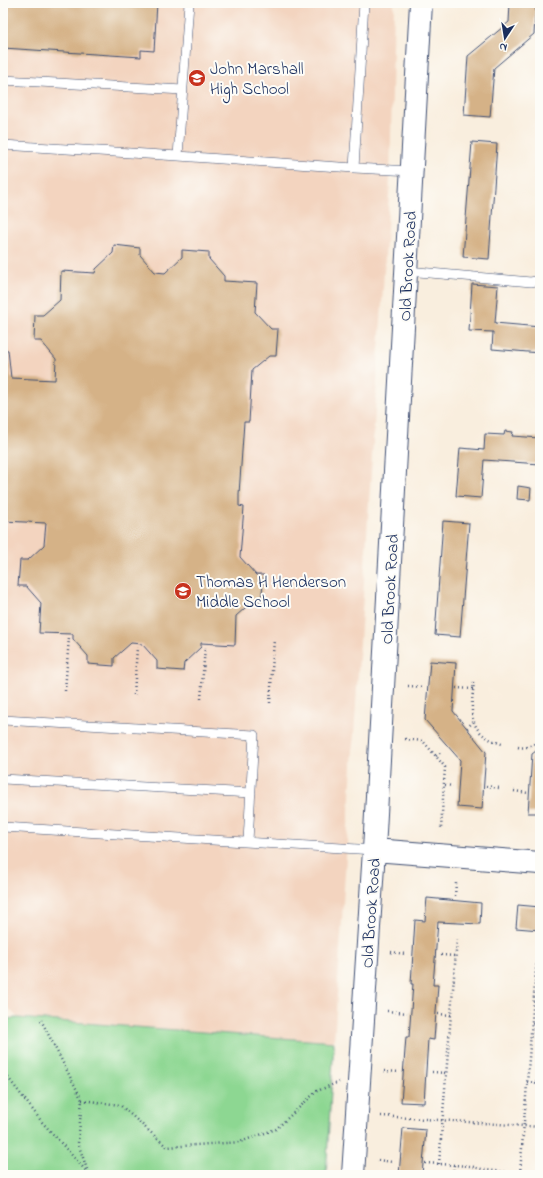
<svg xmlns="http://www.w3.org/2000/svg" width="543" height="1178" font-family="'Indie Flower',sans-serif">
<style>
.built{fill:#f3d4bf}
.green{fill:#8dd792;stroke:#548378}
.building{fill:#d5b287}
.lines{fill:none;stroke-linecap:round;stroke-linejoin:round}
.service-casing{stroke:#3c4c71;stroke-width:10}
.tertiary-casing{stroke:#3c4c71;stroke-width:24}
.path{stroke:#3c4c71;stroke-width:2.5;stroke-dasharray:1 3;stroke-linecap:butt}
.service{stroke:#fff;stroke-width:9}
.tertiary{stroke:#fff;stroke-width:22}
.labels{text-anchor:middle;stroke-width:4;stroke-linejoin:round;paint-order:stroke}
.poi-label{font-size:17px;fill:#1b2f5e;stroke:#fdfcf7;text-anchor:start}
.street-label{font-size:17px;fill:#1b2f5e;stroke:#fdfcf7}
</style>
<rect width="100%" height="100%" fill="#fdfcf7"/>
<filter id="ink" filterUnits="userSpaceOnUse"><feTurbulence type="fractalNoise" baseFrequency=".025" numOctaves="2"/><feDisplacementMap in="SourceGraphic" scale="8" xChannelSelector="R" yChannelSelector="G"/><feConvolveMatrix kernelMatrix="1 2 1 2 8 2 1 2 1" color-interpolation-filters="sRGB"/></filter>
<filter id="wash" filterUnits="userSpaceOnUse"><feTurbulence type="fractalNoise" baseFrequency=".012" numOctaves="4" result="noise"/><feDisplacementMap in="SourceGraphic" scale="16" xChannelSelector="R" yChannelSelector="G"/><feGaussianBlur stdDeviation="0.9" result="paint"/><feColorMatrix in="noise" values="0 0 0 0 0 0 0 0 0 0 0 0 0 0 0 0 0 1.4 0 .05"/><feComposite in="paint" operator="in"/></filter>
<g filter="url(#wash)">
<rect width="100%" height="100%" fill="#f9eede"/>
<!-- built -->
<path class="built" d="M3,3H394L390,180L334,1042L18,1018L3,1003Z"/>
<!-- green -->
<path class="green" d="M18,1018L334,1042L326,1175H3V1019Z"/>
<g id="blocks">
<!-- building -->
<path class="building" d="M3,3H157L154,51L141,50V57L3,48Z
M510,3H536L534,34L494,68L490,117L464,115L468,56L509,22Z
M472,142L497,144L489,259L463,257Z
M114,245L140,248V255L155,272L165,273L182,257V250L209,252V259L224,276V281L257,283L255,312L271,329H278L276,356H269L252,370L249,422H244L239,494V506L244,507L240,557L256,575H264L261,601H253L236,616L235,645L201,643V647L184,663L183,671L157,669V661L142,644L131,643L114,658V666L88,664V656L73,639V634L39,633L41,603L26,586H18L20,560H28L44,545L46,523L3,521V349L8,350L11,378L55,380L56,359L41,341H34L35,315H43L60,300L61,271L95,273L96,269L113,253Z
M472,284L498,286L495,323L540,327V353L492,349L493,332L469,331Z
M505,431L513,432L512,436L540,438V464L484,460L481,498L456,496L460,448L484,450L485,434L504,435Z
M518,486L531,488L530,500L517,499Z
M443,521L469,523L460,637L435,635Z
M430,661L456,663L453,711L486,752L482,809L457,807L460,760L425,720Z
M540,748V813H528L532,754Z
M427,898L481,903L480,924L438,922L433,985H438L434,1040L428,1039L424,1103L401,1102L406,1037H409L413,984H411L415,920L425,921Z
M518,905L540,907V930L516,928Z
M403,1128L426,1130L422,1175H399Z"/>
</g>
</g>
<g filter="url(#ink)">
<use href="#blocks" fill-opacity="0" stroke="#3c4c71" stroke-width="1"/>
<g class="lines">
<defs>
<path id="service" d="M189,3L178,156L354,168L412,171
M3,80L183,90
M3,145L178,156
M354,168L364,3
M407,271L531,282L540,280
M3,720L254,735L248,841
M3,779L251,793
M3,827L374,850"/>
<path id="tertiary" d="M374,850L540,863
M353,1175L374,850L421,3"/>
</defs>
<!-- service casing -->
<use href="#service" class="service-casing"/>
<!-- tertiary casing -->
<use href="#tertiary" class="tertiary-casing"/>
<!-- path -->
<path class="path" d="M474,682C471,712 466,733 502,744
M408,686L423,687
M456,688L473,689
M65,691L69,637
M134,695L137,647
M201,699L205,647
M270,703L274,639
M467,728L473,722
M405,739L423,741L445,767L441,829
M518,747C526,749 533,745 540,740
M436,756L441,752
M445,785L453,786
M486,786L499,788
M514,791L528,793
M455,896L456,883
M391,952L405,954
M441,955L455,956
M536,965H540
M387,1011L407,1013
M438,1014L451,1015
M41,1020L82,1100L78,1143L89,1175
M532,1023L540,1024
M3,1071L42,1122L88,1173
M384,1071L399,1072
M432,1072L446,1073
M527,1082L540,1083
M82,1100L120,1105L167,1147L240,1142L276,1129L317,1091L339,1082
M381,1116L540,1127
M378,1160L392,1162
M425,1163L470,1166L485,1170L538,1175
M439,1164L457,939
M520,1173L538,944
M453,1174L454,1165"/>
<!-- service -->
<use href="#service" class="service"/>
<!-- tertiary -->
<use href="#tertiary" class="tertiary"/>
</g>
</g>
<!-- icons -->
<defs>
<symbol id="school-disc" viewBox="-11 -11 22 22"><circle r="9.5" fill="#c8321e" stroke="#fdfcf7"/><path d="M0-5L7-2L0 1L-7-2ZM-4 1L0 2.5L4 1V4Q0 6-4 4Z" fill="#fff"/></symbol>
</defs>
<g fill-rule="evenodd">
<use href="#school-disc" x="187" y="68" width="20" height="20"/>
<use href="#school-disc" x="173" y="581" width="20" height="20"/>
</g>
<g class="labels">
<!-- poi labels -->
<g class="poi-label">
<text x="210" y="74">John Marshall<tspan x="210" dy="20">High School</tspan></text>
<text x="196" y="587">Thomas H Henderson<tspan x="196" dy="20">Middle School</tspan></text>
</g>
<!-- street labels -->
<g class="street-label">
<text transform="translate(407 266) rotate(-87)" y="6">Old Brook Road</text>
<text transform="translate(389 589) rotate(-87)" y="6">Old Brook Road</text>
<text transform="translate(370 913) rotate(-86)" y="6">Old Brook Road</text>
</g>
</g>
<!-- margin -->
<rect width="543" height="1178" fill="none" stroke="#fdfcf7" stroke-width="16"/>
<!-- north arrow -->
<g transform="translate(505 38) rotate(192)" stroke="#fdfcf7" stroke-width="3" paint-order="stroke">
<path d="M0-3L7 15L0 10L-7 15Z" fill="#1b2f5e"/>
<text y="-6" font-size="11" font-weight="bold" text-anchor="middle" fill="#1b2f5e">N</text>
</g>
</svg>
